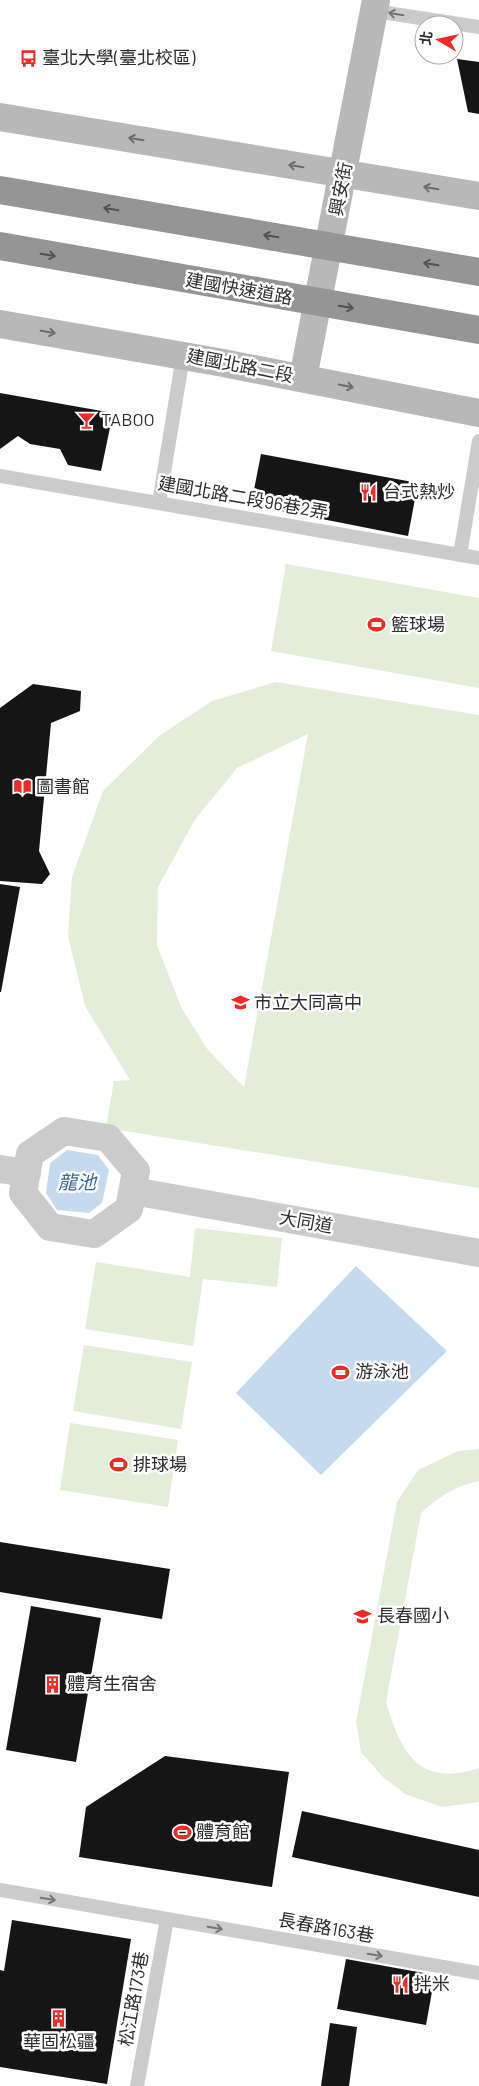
<svg xmlns="http://www.w3.org/2000/svg" width="479" height="2086" font-family="Barlow,'Noto Sans TC',sans-serif">
<style>
.green{fill:#e2edda;fill-rule:evenodd}
.water{fill:#c5daee}
.building{fill:#151515}
.lines{fill:none;stroke-linecap:round;stroke-linejoin:round}
.lane{stroke:#cbcbcb;stroke-width:14}
.street{stroke:#cbcbcb;stroke-width:28}
.secondary{stroke:#b8b8b8;stroke-width:28}
.highway{stroke:#959595;stroke-width:28}
.oneway{stroke:#757575}
.oneway2{stroke:#6c6c6c}
.oneway3{stroke:#525252}
.labels{text-anchor:middle;stroke-width:5;stroke-linejoin:round;paint-order:stroke}
.poi-label{font-size:18px;fill:#2e2e2e;stroke:#fff;text-anchor:start}
.street-label{font-size:18px;fill:#2e2e2e;stroke:#fff}
.water-label{font-size:19px;font-style:italic;fill:#366796;stroke:#fff}
</style>
<rect width="100%" height="100%" fill="#fff"/>
<!-- green -->
<path class="green" d="M286,564L479,598V688L271,651Z
M276,682L479,715V1188L106,1128L114,1081L130,1080L85,1006L68,936L72,877L103,791L159,736L212,701ZM308,734L244,1087L208,1050L181,1007L157,945L158,887L194,821L237,768Z
M195,1228L282,1238L277,1287L203,1279L193,1346L85,1329L96,1262L190,1277Z
M84,1345L192,1362L181,1429L73,1411Z
M70,1423L178,1440L168,1507L60,1490Z
M479,1449V1481C455,1486 440,1496 421,1513L386,1702C401,1753 419,1788 479,1768V1802L442,1807L405,1794L383,1777L361,1752L356,1722L397,1502L418,1470L458,1451Z"/>
<!-- water -->
<path class="water" d="M67,1150L98,1155L109,1170L102,1203L89,1213L57,1210L46,1193L50,1163Z
M356,1266L447,1351L321,1475L236,1393Z"/>
<!-- building -->
<path class="building" d="M457,59L479,62V114L468,112Z
M0,393L113,413L101,471L68,465L60,449L30,444L18,436L0,449Z
M261,454L418,483L408,536L251,505Z
M33,684L81,691L80,711L51,723L39,851L50,874L42,884L0,881V708Z
M0,884L20,887L1,992H0Z
M0,1542L170,1569L162,1619L0,1592Z
M31,1606L101,1618L76,1762L6,1750Z
M165,1756L289,1772L272,1887L79,1857L86,1807Z
M302,1811L479,1850V1897L292,1857Z
M12,1920L131,1939L107,2084L0,2067V1970L4,1971Z
M346,1959L435,1975L426,2025L337,2009Z
M330,2023L357,2027L349,2086H321Z"/>
<g class="lines">
<!-- lane -->
<path class="lane" d="M375,11L479,27
M0,476L479,558
M159,503L183,356
M460,555L479,441
M0,1890L479,1973
M137,2086L167,1919"/>
<!-- street -->
<path class="street" d="M64,1131L108,1138L136,1171L129,1209L94,1234L50,1227L23,1193L30,1154Z
M0,1169L27,1173
M133,1191L479,1253"/>
<!-- secondary -->
<path class="secondary" d="M0,117L479,196
M0,324L218,362L479,413
M303,378L376,0"/>
<!-- highway -->
<path class="highway" d="M0,190L479,272
M0,246L479,330"/>
</g>
<!-- one-way arrows -->
<defs><path id="oneway-shaft" d="M-6 0H5M1.5-3L5.5 0L1.5 3" fill="none" stroke-width="1.6" stroke-linecap="round" stroke-linejoin="round" transform="scale(1.25)"/></defs>
<g class="oneway">
<use href="#oneway-shaft" transform="translate(396 14) rotate(-171)"/>
<use href="#oneway-shaft" transform="translate(48 1899) rotate(10)"/>
<use href="#oneway-shaft" transform="translate(215 1928) rotate(10)"/>
<use href="#oneway-shaft" transform="translate(375 1955) rotate(10)"/>
</g>
<g class="oneway2">
<use href="#oneway-shaft" transform="translate(136 139) rotate(-171)"/>
<use href="#oneway-shaft" transform="translate(296 166) rotate(-171)"/>
<use href="#oneway-shaft" transform="translate(431 188) rotate(-171)"/>
<use href="#oneway-shaft" transform="translate(48 332) rotate(10)"/>
<use href="#oneway-shaft" transform="translate(346 386) rotate(11)"/>
</g>
<g class="oneway3">
<use href="#oneway-shaft" transform="translate(111 209) rotate(-170)"/>
<use href="#oneway-shaft" transform="translate(271 236) rotate(-170)"/>
<use href="#oneway-shaft" transform="translate(48 255) rotate(10)"/>
<use href="#oneway-shaft" transform="translate(431 264) rotate(-170)"/>
<use href="#oneway-shaft" transform="translate(346 307) rotate(10)"/>
</g>
<!-- icons -->
<defs>
<symbol id="bus-bare" viewBox="-9 -9 18 18"><path d="M-5-6H5V4H4V6H2V4H-2V6H-4V4H-5ZM-3.5-4V0h7V-4ZM-3.5 1.2v1.5H-2V1.2ZM2 1.2v1.5H3.5V1.2Z" fill="#f22a23" stroke="#fff" stroke-width="2.5" paint-order="stroke"/></symbol>
<symbol id="bar-bare" viewBox="-9 -9 18 18"><path d="M-6-5H6L.8 .8V4.5H3.5V6h-7V4.5H-.8V.8Z" fill="#f22a23" stroke="#fff" stroke-width="2.5" paint-order="stroke"/></symbol>
<symbol id="restaurant-bare" viewBox="-9 -9 18 18"><path d="M-5-6h1v4h1v-4h1v4h1v-4h1v5L-1.5 .5V6h-2V.5L-5-1ZM5-6V6H3V1.5H1.5Q1.5-4 5-6Z" fill="#f22a23" stroke="#fff" stroke-width="2.5" paint-order="stroke"/></symbol>
<symbol id="stadium-bare" viewBox="-9 -9 18 18"><path d="M0-5a6.5 5 0 1 0 0 10a6.5 5 0 1 0 0-10ZM-3.5-1.8h7v3.6h-7Z" fill="#f22a23" stroke="#fff" stroke-width="2.5" paint-order="stroke"/></symbol>
<symbol id="library-bare" viewBox="-9 -9 18 18"><path d="M-6-4Q-3-5.5-.7-3.5V5Q-3 3-6 4ZM6-4Q3-5.5 .7-3.5V5Q3 3 6 4Z" fill="#f22a23" stroke="#fff" stroke-width="2.5" paint-order="stroke"/></symbol>
<symbol id="school-bare" viewBox="-9 -9 18 18"><path d="M0-5L7-2L0 1L-7-2ZM-4 1L0 2.5L4 1V4Q0 6-4 4Z" fill="#f22a23" stroke="#fff" stroke-width="2.5" paint-order="stroke"/></symbol>
<symbol id="building-bare" viewBox="-9 -9 18 18"><path d="M-4-6H4V6H1V3H-1V6H-4ZM-2.5-4.3h1.7v1.8h-1.7ZM.8-4.3h1.7v1.8H.8ZM-2.5-1h1.7V.8h-1.7ZM.8-1h1.7V.8H.8Z" fill="#f22a23" stroke="#fff" stroke-width="2.5" paint-order="stroke"/></symbol>
</defs>
<g fill-rule="evenodd">
<use href="#bus-bare" x="16" y="46" width="25" height="25"/>
<use href="#bar-bare" x="74" y="408" width="25" height="25"/>
<use href="#restaurant-bare" x="356" y="480" width="25" height="25"/>
<use href="#stadium-bare" x="364" y="612" width="25" height="25"/>
<use href="#library-bare" x="10" y="774" width="25" height="25"/>
<use href="#school-bare" x="228" y="990" width="25" height="25"/>
<use href="#stadium-bare" x="328" y="1360" width="25" height="25"/>
<use href="#stadium-bare" x="106" y="1452" width="25" height="25"/>
<use href="#school-bare" x="350" y="1604" width="25" height="25"/>
<use href="#building-bare" x="40" y="1672" width="25" height="25"/>
<use href="#stadium-bare" x="170" y="1820" width="25" height="25"/>
<use href="#restaurant-bare" x="388" y="1972" width="25" height="25"/>
<use href="#building-bare" x="46" y="2006" width="25" height="25"/>
</g>
<g class="labels">
<!-- poi labels -->
<g class="poi-label">
<text x="42" y="64">臺北大學(臺北校區)</text>
<text x="101" y="426">TABOO</text>
<text x="383" y="498">台式熱炒</text>
<text x="391" y="631">籃球場</text>
<text x="36" y="793">圖書館</text>
<text x="254" y="1009">市立大同高中</text>
<text x="355" y="1378">游泳池</text>
<text x="133" y="1471">排球場</text>
<text x="377" y="1622">長春國小</text>
<text x="67" y="1690">體育生宿舍</text>
<text x="196" y="1838">體育館</text>
<text x="414" y="1990">拌米</text>
<text x="59" y="2048" text-anchor="middle">華固松疆</text>
</g>
<!-- street labels -->
<g class="street-label">
<text transform="translate(341 189) rotate(-79)" y="6">興安街</text>
<text transform="translate(239 289) rotate(10)" y="6">建國快速道路</text>
<text transform="translate(240 366) rotate(11)" y="6">建國北路二段</text>
<text transform="translate(243 498) rotate(10)" y="6">建國北路二段96巷2弄</text>
<text transform="translate(306 1222) rotate(10)" y="6">大同道</text>
<text transform="translate(326 1928) rotate(10)" y="6">長春路163巷</text>
<text transform="translate(134 1999) rotate(-80)" y="6">松江路173巷</text>
</g>
<!-- water labels -->
<g class="water-label">
<text x="77" y="1189">龍池</text>
</g>
</g>
<!-- north arrow -->
<g transform="translate(439 40) rotate(279)"><circle r="24" fill="#ffffff" stroke="#ababab"/>
<path d="M0-4L9 19L0 12L-9 19Z" fill="#f22a23"/>
<text y="-8" font-size="14" font-weight="bold" text-anchor="middle" fill="#2e2e2e">北</text>
</g>
</svg>
